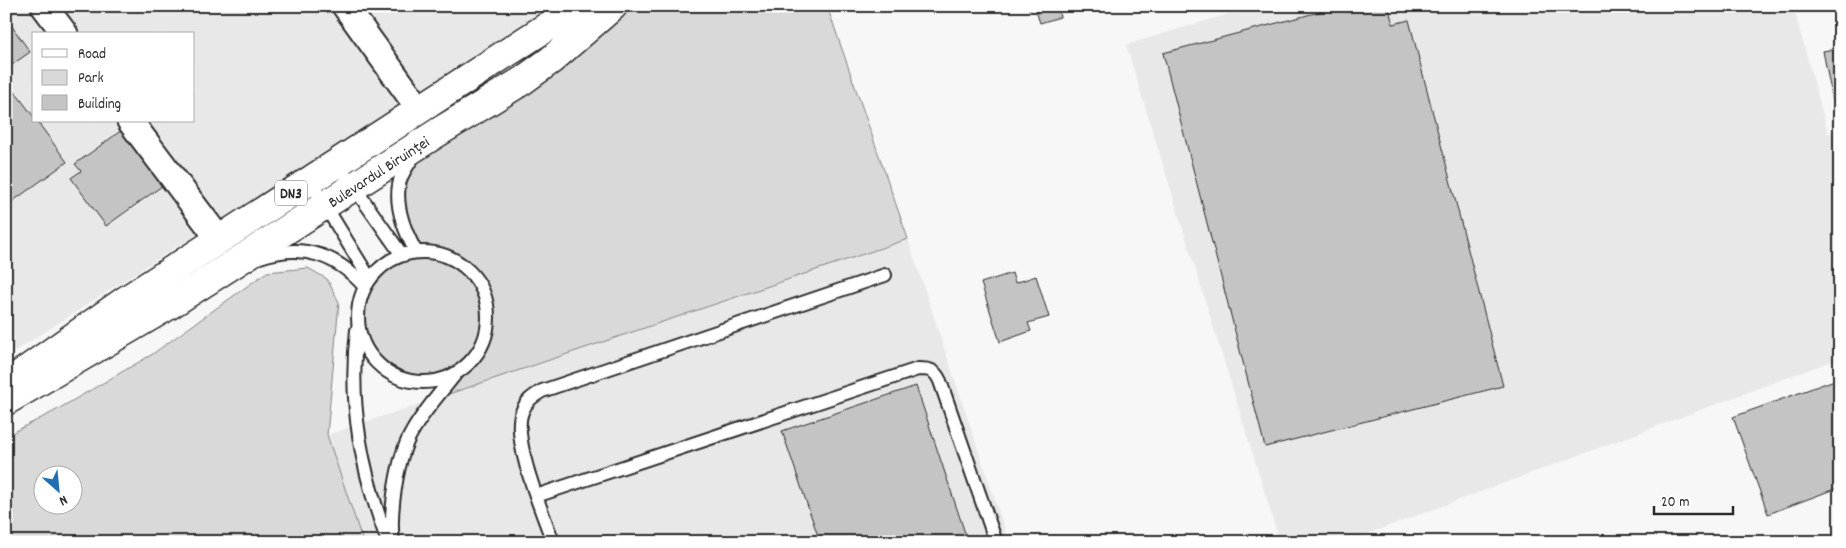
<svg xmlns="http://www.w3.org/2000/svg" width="1846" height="548" font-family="Dekko,sans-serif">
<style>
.built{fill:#e8e8e8;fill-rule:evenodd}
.green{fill:#d9d9d9;stroke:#828282;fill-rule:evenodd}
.building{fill:#c4c4c4;stroke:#2b2b2b}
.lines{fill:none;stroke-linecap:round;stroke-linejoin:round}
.lane-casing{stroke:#2b2b2b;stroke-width:16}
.street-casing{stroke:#2b2b2b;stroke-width:29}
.primary-casing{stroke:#2b2b2b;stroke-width:31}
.lane{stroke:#fff;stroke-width:12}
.street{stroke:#fff;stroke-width:25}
.primary{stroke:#fff;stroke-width:28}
.labels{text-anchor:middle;stroke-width:4.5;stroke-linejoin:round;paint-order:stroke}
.shield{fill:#fff;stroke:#6b6b6b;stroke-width:1}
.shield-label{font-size:15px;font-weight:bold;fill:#2b2b2b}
.street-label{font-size:16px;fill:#2b2b2b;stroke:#fff}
</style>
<rect width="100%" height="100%" fill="#f7f7f7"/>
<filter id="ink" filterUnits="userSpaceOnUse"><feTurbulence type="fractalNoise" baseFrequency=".02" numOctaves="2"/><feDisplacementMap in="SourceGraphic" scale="10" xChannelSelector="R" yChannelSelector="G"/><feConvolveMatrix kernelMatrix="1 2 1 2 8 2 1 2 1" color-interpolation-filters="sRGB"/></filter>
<g filter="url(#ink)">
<!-- built -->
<path class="built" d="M6,6H579L527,40L173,249L6,357ZM34,34H194V121H34Z
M1255,6H1793L1828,133L1840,131V358L1346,542H1280L1126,45Z
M908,239L1009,542H363L327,435Z"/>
<!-- green -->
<path class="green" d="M613,6H827L908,239L434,399L453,376C442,380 432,383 420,383C404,382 390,375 379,365C349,338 351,288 384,264C394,257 405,254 416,252L402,221L405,169Z
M308,268L327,279L339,302L327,435L363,542H6V436L53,412L151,355L267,272ZM42,476H72V506H42Z"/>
<!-- building -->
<path class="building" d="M1027,6H1057L1060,17L1040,23L1035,8L1029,10Z
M1342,6H1388L1393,24L1409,20L1503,386L1265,447L1163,53Z
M6,18L30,52L6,69Z
M1840,48V112H1835L1823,51Z
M15,92L34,117V121H37L67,162L6,206V99Z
M122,130L162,186L106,226L71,178L81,171L75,164Z
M1012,273L1015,283L1036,276L1049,317L1028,323L1031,331L1000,342L981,283Z
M1840,378V487L1768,514L1733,417Z
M916,386L968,542H820L782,431Z"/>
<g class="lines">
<defs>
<path id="lane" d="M413,157C408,165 400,175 399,185C395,208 405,232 416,252
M337,163L402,255
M310,181L370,279
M358 317a65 65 0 1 1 130 0a65 65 0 1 1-130 0Z
M260,257C302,243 336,254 365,287
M357,330C348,405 362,472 388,542
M536,496L918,369C930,369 935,370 940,381L996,542
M393,542C389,513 397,457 412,432C423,412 439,394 454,376
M553,542C543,514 511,439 522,412C526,401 532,397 542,391L885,275"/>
<path id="street" d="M44,6L65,34
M345,6L420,110
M130,121L219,239"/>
<path id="primary" d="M8,383L126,300L579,6
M6,401L168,306L437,133L522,81L551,60L613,6"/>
</defs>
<!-- lane casing -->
<use href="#lane" class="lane-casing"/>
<!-- street casing -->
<use href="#street" class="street-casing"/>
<!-- primary casing -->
<use href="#primary" class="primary-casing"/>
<!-- lane -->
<use href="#lane" class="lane"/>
<!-- street -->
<use href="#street" class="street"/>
<!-- primary -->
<use href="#primary" class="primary"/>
</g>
</g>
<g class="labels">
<!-- shield labels -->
<rect class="shield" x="275" y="180.5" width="32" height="25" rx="4"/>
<g class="shield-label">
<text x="291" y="198">DN3</text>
</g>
<!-- street labels -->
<g class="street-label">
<text transform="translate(378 171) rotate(-33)" y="6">Bulevardul Biruinței</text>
</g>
</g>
<!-- margin -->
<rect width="1846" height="548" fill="none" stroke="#fff" stroke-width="25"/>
<rect x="12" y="12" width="1821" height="523" fill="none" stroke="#2b2b2b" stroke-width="2" filter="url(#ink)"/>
<!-- legend -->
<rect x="32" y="32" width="162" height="90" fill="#ffffff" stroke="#aaaaaa"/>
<rect x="42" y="49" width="25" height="8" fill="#ffffff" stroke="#aaaaaa"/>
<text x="78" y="58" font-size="15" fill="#2b2b2b">Road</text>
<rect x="42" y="70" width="25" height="15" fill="#d9d9d9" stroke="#aaaaaa"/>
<text x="78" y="82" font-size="15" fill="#2b2b2b">Park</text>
<rect x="42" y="95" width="25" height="15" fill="#c4c4c4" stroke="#aaaaaa"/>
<text x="78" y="108" font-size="15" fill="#2b2b2b">Building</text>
<!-- north arrow -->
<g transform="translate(58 490) rotate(153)"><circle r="24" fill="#ffffff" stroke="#aaaaaa"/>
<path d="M0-4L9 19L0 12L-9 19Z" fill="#1f6fb2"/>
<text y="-8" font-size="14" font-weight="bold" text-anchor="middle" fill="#2b2b2b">N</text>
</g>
<!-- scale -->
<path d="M1654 506v8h79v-8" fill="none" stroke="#2b2b2b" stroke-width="2.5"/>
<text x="1661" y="506" font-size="15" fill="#2b2b2b" stroke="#ffffff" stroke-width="4" paint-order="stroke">20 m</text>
</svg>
